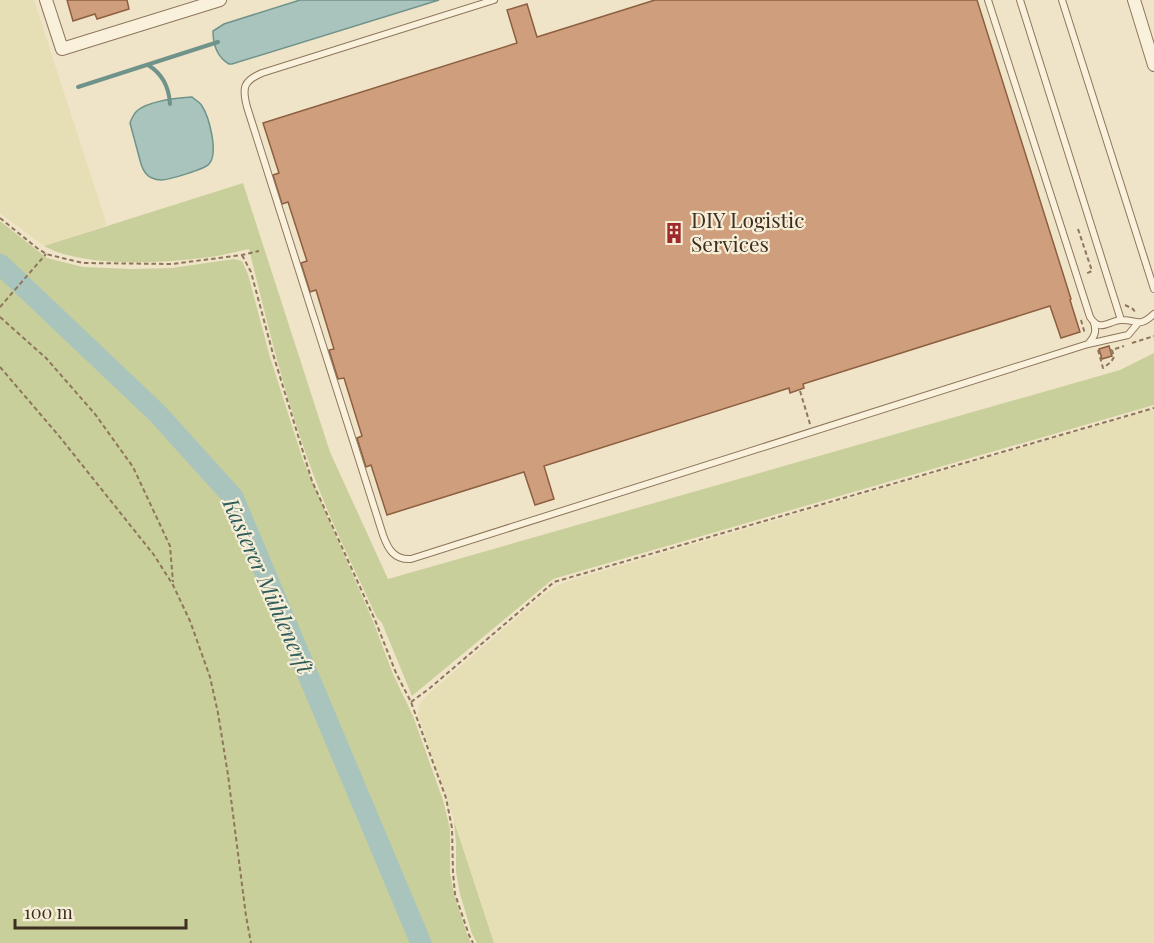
<svg xmlns="http://www.w3.org/2000/svg" width="1154" height="943" font-family="'Playfair Display',serif">
<style>
.farmland{fill:#e6deb5}
.green{fill:#c9cf9b}
.water{fill:#a9c4bc;stroke:#6f938a;stroke-width:1.5}
.lines{fill:none;stroke-linecap:round;stroke-linejoin:round}
.stream{stroke:#6f938a;stroke-width:4}
.river{stroke:#a9c4bc;stroke-width:21}
.building{fill:#cf9f7d;stroke:#8d5f41;stroke-width:1.5}
.lane-casing{stroke:#8d765c;stroke-width:8}
.street-casing{stroke:#8d765c;stroke-width:14}
.path{stroke:#8d765c;stroke-width:2;stroke-dasharray:4.5 3;stroke-linecap:butt}
.lane{stroke:#faf1dc;stroke-width:6}
.street{stroke:#faf1dc;stroke-width:12}
.labels{text-anchor:middle;stroke-width:4.5;stroke-linejoin:round;paint-order:stroke}
.poi-label{font-size:21px;fill:#3d2e20;stroke:#f7eed8;text-anchor:start}
.water-label{font-size:22px;font-style:italic;fill:#2f5d5a;stroke:#f7eed8}
</style>
<rect width="100%" height="100%" fill="#f0e4c8"/>
<!-- farmland -->
<path class="farmland" d="M0,0H34L107,225L44,246L0,213Z
M1154,409V943H494L447,799L418,715L419,704L427,695L543,595L558,585L578,578Z"/>
<!-- green -->
<path class="green" d="M243,183L330,452L388,579L1120,370L1154,353V405L553,579L412,696L382,623L377,618C356,572 333,527 315,479C287,405 268,327 249,249C238,251 228,254 217,256C171,263 85,269 44,246Z
M0,221L47,258L83,267L131,269L172,268L234,259L242,261L248,274L270,357L303,460L373,621L393,674L413,716L443,800L450,829V873L454,894L467,934L471,943H423L234,495L160,411L21,272L0,254Z
M0,268L154,416L229,499L419,943H0Z
M454,821L494,943H477L472,934L460,894L456,872V844Z"/>
<!-- water -->
<path class="water" d="M300,0H439L232,64H229C217,57 213,44 213,31L224,24Z
M192,97C195,100 200,102 202,106C209,117 219,153 209,164C205,169 169,180 161,180C159,180 154,179 152,178C146,176 143,170 141,164L130,123C132,118 133,114 138,110C150,101 177,98 192,97Z"/>
<g class="lines">
<!-- stream -->
<path class="stream" d="M148,65C163,74 169,87 170,104
M78,87L218,42"/>
<!-- river -->
<path class="river" d="M0,264L157,413L233,497L421,943"/>
</g>
<!-- building -->
<path class="building" d="M67,0H127L129,9L97,19L95,14L73,21Z
M655,0H977L1071,299L1070,300L1080,332L1061,338L1050,306L803,384L804,388L790,393L789,388L544,466L554,499L535,505L524,472L387,515L371,465L366,467L357,438L362,436L344,378L338,379L329,350L334,349L316,290L310,292L301,263L307,261L288,202L282,204L273,175L279,173L263,123L517,43L507,10L527,4L537,37Z
M1109,346L1112,356L1102,359L1099,349Z"/>
<g class="lines">
<defs>
<path id="lane" d="M494,0L262,73C243,81 242,88 247,107L383,535C388,549 394,560 411,559L1088,344L1128,335L1138,323
M988,0L1090,317C1100,333 1108,321 1121,320C1137,319 1138,329 1154,314
M1020,0L1121,320
M1062,0L1154,289
M1089,343C1094,337 1097,332 1094,323"/>
<path id="street" d="M46,0L62,49L220,0
M1134,0L1154,65"/>
</defs>
<!-- lane casing -->
<use href="#lane" class="lane-casing"/>
<!-- street casing -->
<use href="#street" class="street-casing"/>
<!-- path -->
<path class="path" d="M0,218L37,248L46,254L83,263L172,264L242,255L259,251
M1078,229L1092,271L1085,274
M242,255L251,272L273,354L312,481L375,620L396,673L411,702L446,798L452,828L453,873L455,894L469,935L473,943
M1125,305L1133,309L1135,312
M0,307L46,254
M0,317L46,358L95,414L133,467L170,546L173,582
M1081,320L1085,334
M1132,343L1154,336
M1098,350L1103,368L1111,362L1114,357L1112,350L1124,346
M0,367L59,436L154,555L173,585L190,621L210,677L218,713L228,775L246,916L251,943
M800,391L810,424
M411,702L430,688L554,582L1154,408"/>
<!-- lane -->
<use href="#lane" class="lane"/>
<!-- street -->
<use href="#street" class="street"/>
</g>
<!-- icons -->
<defs>
<symbol id="building-bare" viewBox="-9 -9 18 18"><path d="M-4-6H4V6H1V3H-1V6H-4ZM-2.5-4.3h1.7v1.8h-1.7ZM.8-4.3h1.7v1.8H.8ZM-2.5-1h1.7V.8h-1.7ZM.8-1h1.7V.8H.8Z" fill="#9e2a2b" stroke="#f7eed8" stroke-width="2.5" paint-order="stroke"/></symbol>
</defs>
<g fill-rule="evenodd">
<use href="#building-bare" x="659" y="218" width="30" height="30"/>
</g>
<g class="labels">
<!-- poi labels -->
<g class="poi-label">
<text x="691" y="228">DIY Logistic<tspan x="691" dy="24">Services</tspan></text>
</g>
<!-- water labels -->
<g class="water-label">
<text transform="translate(268 586) rotate(66)" y="8">Kasterer Mühlenerft</text>
</g>
</g>
<!-- scale -->
<path d="M15 919v9h171v-9" fill="none" stroke="#3d2e20" stroke-width="3"/>
<text x="24" y="919" font-size="18" fill="#3d2e20" stroke="#f7eed8" stroke-width="4.5" paint-order="stroke">100 m</text>
</svg>
